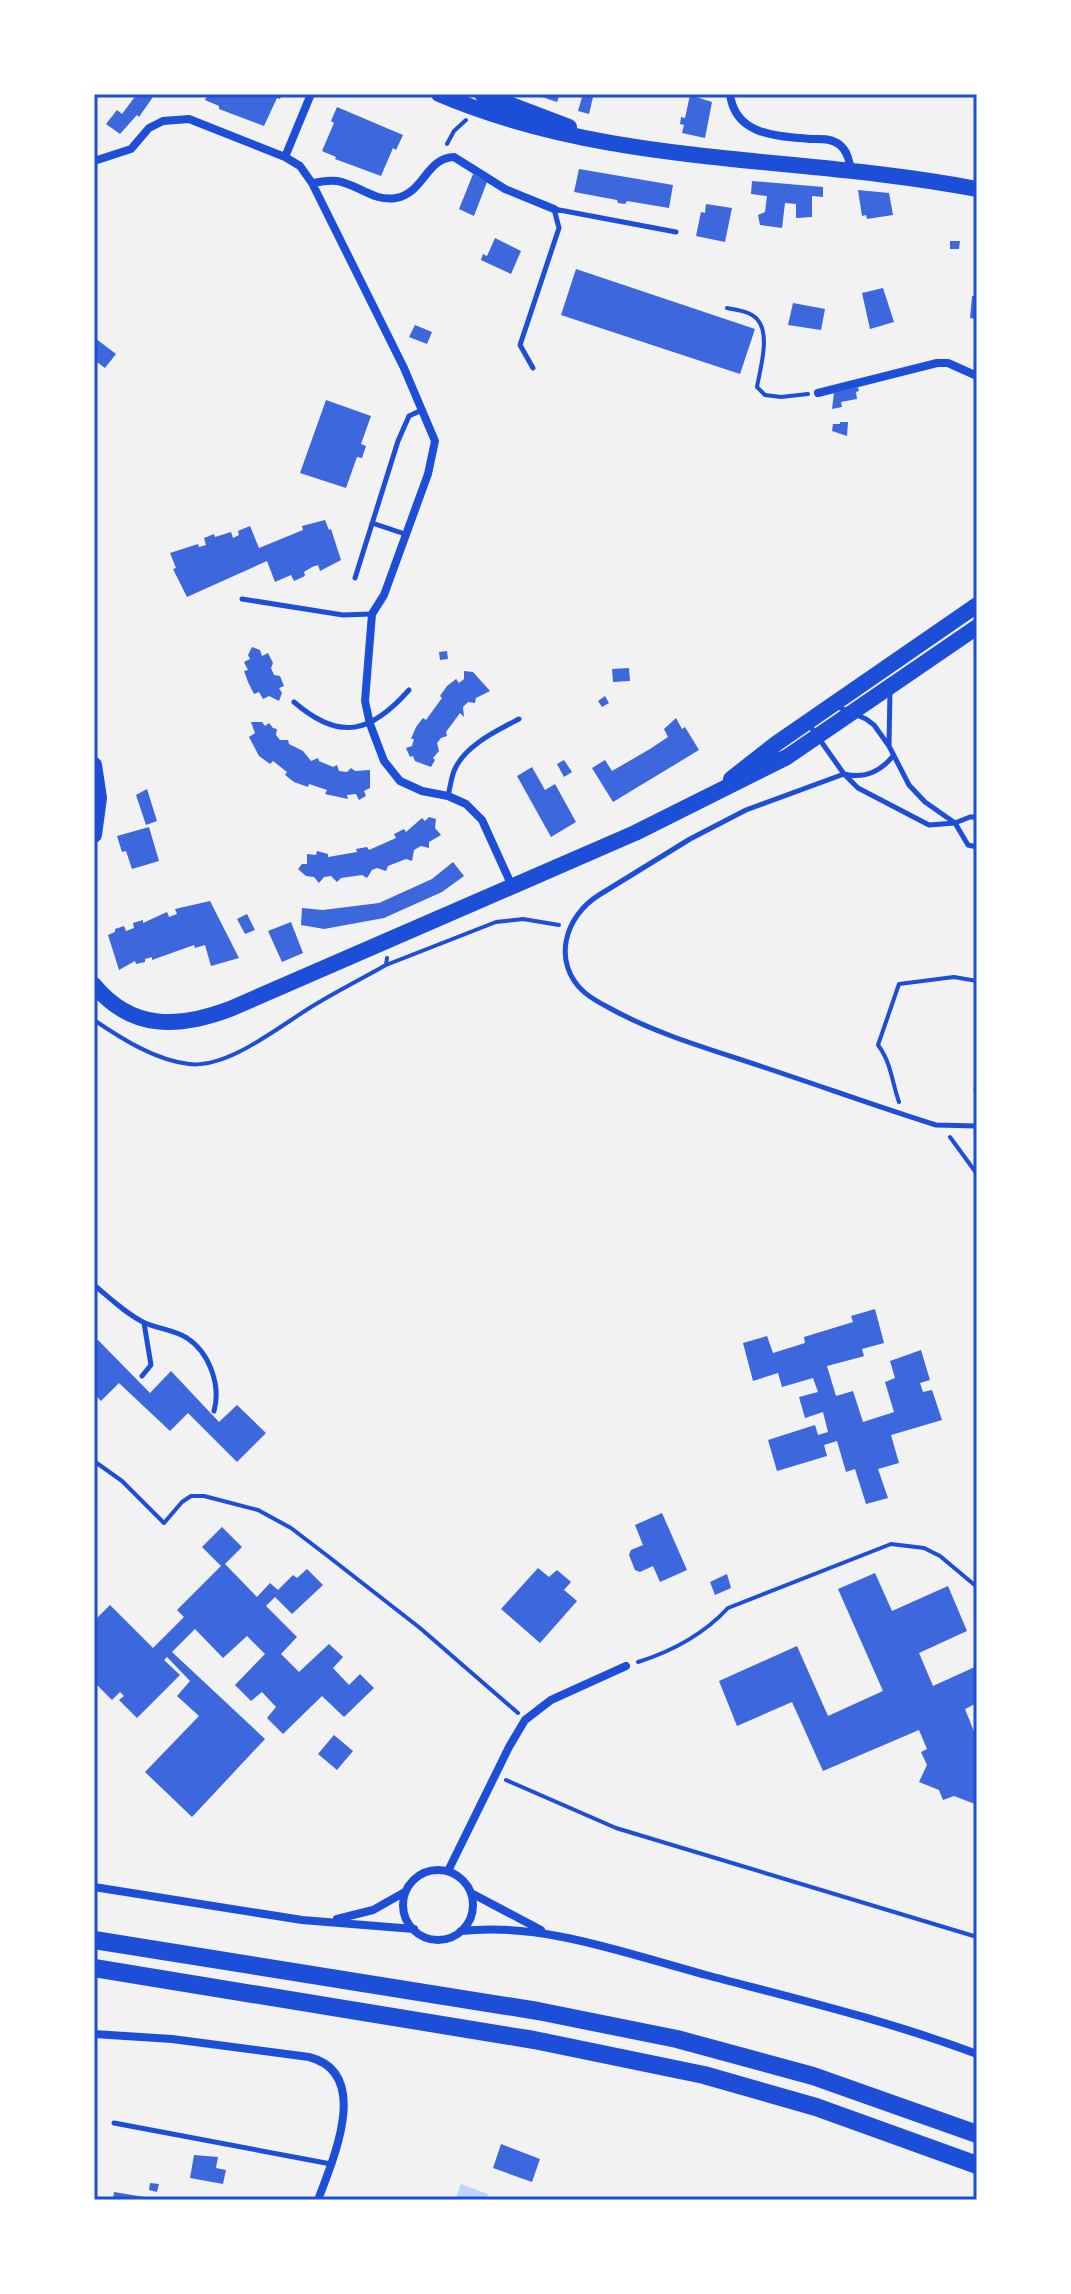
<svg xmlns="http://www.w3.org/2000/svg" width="1071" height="2294" font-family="'Noto Sans',sans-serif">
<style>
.water{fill:#bfd3fe}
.building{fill:#3d67dc}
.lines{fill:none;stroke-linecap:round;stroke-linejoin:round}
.path{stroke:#1d4ed8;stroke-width:4}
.service{stroke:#1d4ed8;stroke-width:5}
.minor{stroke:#1d4ed8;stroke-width:8}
.secondary{stroke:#1d4ed8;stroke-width:16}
.trunk{stroke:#1d4ed8;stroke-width:18}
.neatline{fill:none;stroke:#1d4ed8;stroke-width:3}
</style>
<rect width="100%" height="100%" fill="#f2f2f2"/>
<!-- water -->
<path class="water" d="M461,2184L488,2194L486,2200L456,2198Z"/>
<!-- building -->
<path class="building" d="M137,94H155L139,117L137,115L120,134L106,124L117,110L122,114Z
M208,94H282L280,99L277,98L264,126L219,109V106L205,100Z
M533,94H560L557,102Z
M583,94L593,97L589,114L578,111Z
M690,95L712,102L705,138L682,133L684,125L680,124L681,117L685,118Z
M337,107L403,135L396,150L393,148L381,176L335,159L336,157L322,151L334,123L331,121Z
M579,169L673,185L669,208L627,201L625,204L618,203L617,200L574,192Z
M473,174L487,182L474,216L459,209Z
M752,181L823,187V197L812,196V217L796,218V204L785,203L782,228L760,225L758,215L765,212L767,196L751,194Z
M858,190L889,193L893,215L867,219L866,215L862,216Z
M706,204L732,208L725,242L696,236L701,212L705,213Z
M495,238L521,251L511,274L481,260L483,254L487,256Z
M950,241H960L959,249H950Z
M576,269L755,329L740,374L561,315Z
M883,288L894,322L870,329L862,293Z
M972,296H977V319L970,318Z
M793,303L825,309L821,330L788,325Z
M415,325L432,332L427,344L409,337Z
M95,338L116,354L105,368L94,360Z
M858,387L859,391L856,392L857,399L841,402L842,407L832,409L834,393Z
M326,400L371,416L361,444L366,446L362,458L357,457L346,488L300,473Z
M840,422H848L847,436L832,431L833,424H840Z
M325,520L329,530L331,529L341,560L320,571L318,565L312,567L304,572L305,576L294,581L291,575L275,582L267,561L187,597L173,569L176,568L170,553L198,544L199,547L206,545L204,538L214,534L215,537L231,532L233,538L239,535L238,531L250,526L259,548L303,530L302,526Z
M252,647L260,650L262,656L268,653L273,663L271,668L274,675L280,676L284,686L279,688L282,693L279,701L269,696L263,699L259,692L254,694L248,682L244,671L248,670L244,662L250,659L248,655Z
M447,651L448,659L440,660L439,652Z
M629,668L630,681L613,682L612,669Z
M464,671L473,672L490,691L476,698L475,703L468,702L463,707L464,717L460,713L446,732L447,736L441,738L437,743L439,751L433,758L435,760L431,767L415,761L413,756L410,757L406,748L412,746L414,739H411L416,727L423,718L426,720L442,698L440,696L447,686L456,679L459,683L464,679Z
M605,696L609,703L602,707L598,701Z
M676,718L682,729L685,727L699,750L613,802L592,768L605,760L612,771L650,749L668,737L664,729Z
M251,722H262L265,726L269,723L273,728L277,729L276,735L280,740H288L289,744L303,751L311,761L318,758L319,761L333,767L337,765L339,771L347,772L351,768L355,771L370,770V788L364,791L366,796L359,800L356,794L347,795L348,799L325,794L327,790L309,784L308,787L294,782L285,775L287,772L273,761L270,764L259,756L249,737L255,733Z
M564,760L572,772L564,777L557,764Z
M532,767L545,790L555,784L576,822L551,837L517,776Z
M147,789L157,821L146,825L136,795Z
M429,817L436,819L435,828L441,835L429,842V848L421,846L414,850L412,861L406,859L388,866L386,871L377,868L372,870L367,878L362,875L341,878L337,882L331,876L324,877L319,883L314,877L306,876L298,869L302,864H307V854L316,855L317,851L328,854V857L357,852L356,849L367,847L369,850L396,838L394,834L404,829L406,832L422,818L425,821Z
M149,827L159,861L132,869L126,851L122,852L117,836Z
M453,862L464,876L442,892L384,918L324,929L301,925L302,908L323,910L379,903L432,879Z
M210,901L239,958L211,966L205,945L195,948L194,945L152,960V957L145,959V962L136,964L135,961L119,970L108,935L115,932V929L124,926L126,931L134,928L133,923L143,920V923L167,912L169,917L177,914L175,909Z
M247,914L255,930L245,934L237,919Z
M291,922L303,953L282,962L268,931Z
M875,1309L884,1343L862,1349L864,1356L861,1357L827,1366L836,1396L853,1391L863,1422L894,1412L885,1382L895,1378L890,1361L921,1350L930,1380L920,1383L923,1392L932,1390L942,1420L891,1435L899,1463L878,1469L888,1498L866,1504L855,1469L846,1472L837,1441L824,1445L827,1456L777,1471L768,1440L815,1425L818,1435L828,1432L823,1412L805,1418L799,1397L818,1392L813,1378L782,1387L778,1373L753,1381L743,1343L767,1336L773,1353L805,1343L804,1337L853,1322L851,1316Z
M98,1340L150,1393L171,1371L219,1422L237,1405L266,1433L237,1462L188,1413L170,1431L119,1383L101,1401L94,1394V1344Z
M662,1513L687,1570L660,1582L653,1566L640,1572L635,1570L629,1555L631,1550L643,1545L635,1525Z
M222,1527L242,1547L225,1564L257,1597L270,1583L278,1590L293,1575L297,1578L307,1569L323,1585L292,1614L275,1597L266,1606L297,1637L281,1654L299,1672L329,1644L343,1657L333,1668L349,1685L360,1674L374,1688L344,1717L322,1696L283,1734L267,1718L276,1707L262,1692L251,1701L235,1685L265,1654L247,1636L223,1658L195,1629L172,1652L265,1739L192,1817L145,1772L199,1716L177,1696L190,1681L167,1657L164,1660L180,1675L137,1718L119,1700L124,1696L120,1692L112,1700L94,1682V1621L110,1605L153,1648L184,1617L177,1610L221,1566L202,1547Z
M538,1568L549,1577L557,1570L571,1582L564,1590L577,1601L540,1643L501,1609Z
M875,1573L892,1611L948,1586L967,1631L919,1653L933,1686L977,1666V1703L965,1709L977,1739V1797L975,1804L954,1796L943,1800L939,1790L919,1782L927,1765L921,1752L927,1749L919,1730L823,1771L792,1702L737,1726L719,1681L797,1646L828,1716L883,1691L838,1589Z
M727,1574L731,1588L715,1595L710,1582Z
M334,1735L353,1751L337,1770L318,1754Z
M501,2144L540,2159L532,2182L493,2168Z
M194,2155L218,2157L216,2168L226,2170L223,2184L190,2178Z
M150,2183L159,2184L157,2192L149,2190Z
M114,2192L150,2198V2200H113Z"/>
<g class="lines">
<!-- path -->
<path class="path" d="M447,144L454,131L466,120
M727,308C737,310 750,311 757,319C771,334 760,369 757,387L765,395L781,397L808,394
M386,965L496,922L523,919L559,925
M94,1020C122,1039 155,1060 189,1064C229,1069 282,1024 316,1004C339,990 363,978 386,965L387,958
M899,1102C892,1082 891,1062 878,1045L899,984L954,977L977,981
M950,1137L977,1174
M94,1461L122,1481L164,1523L182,1502L191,1496H204L258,1510L291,1528L329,1557L420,1628L518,1713
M638,1662C673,1651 703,1635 728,1608L891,1544L924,1548L940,1556L977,1587
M506,1780L616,1828L977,1937"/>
<!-- service -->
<path class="service" d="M533,368L520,345L559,228L554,209L676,232
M372,523L405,534
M355,578L398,441L409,416L422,410
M242,599L343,615L371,614
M294,702C340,742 371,733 409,690
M836,706L866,719L874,725L889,746L909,785L925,802L955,823L968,845L977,847
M808,723L844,774L858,788L929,825L955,823L970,817H977
M889,745L890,691
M893,756C880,772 865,779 844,774L746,810L690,839L599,895C565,916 551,962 584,992C593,1000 604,1005 615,1011C662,1036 713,1050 763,1067C821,1086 878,1107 936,1125L977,1126
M448,796C450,788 451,779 454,771C464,746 496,731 519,719
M976,1089L977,1092
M94,1285C110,1298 126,1314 145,1323C159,1329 174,1330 187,1338C210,1353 221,1386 214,1411
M142,1376L151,1365L144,1323
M114,2123L331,2164"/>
<!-- minor -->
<path class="minor" d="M730,94C735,136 778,136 811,139C819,139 829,138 837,143C847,149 849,160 851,170
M285,157L311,94
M94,161L131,149L149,128L163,121L189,119L285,157L300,166L312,183L404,368L435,441L428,474L384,595L372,614L365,701L370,724L384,761L400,781L422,791L448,796L466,804L482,820L512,886
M312,183C320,182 329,180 337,181C358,184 373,202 396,198C424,193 426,158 454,157L505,189L554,209
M818,393L937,363H948L977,376
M403 1905a35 35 0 1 1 70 0a35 35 0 1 1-70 0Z
M448,1871L509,1747L525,1720L551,1700L626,1666
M94,1887L302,1920L414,1929
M471,1893L541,1930
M337,1919L373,1910L405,1892
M461,1931C544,1922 627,1954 706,1975C797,1999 889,2021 977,2054
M94,2034L172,2039L309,2057C372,2073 333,2159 318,2200"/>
<!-- secondary -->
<path class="secondary" d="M439,94C612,168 796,154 977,189
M482,94L569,127
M94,765L99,798L94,835
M731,779L777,743L977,605
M94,985C132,1031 179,1028 230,1009L635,833L787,757L977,627"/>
<!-- trunk -->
<path class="trunk" d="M94,1940L538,2011L677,2039L813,2076L977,2134
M94,1968L534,2040L704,2075L816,2107L977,2165"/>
</g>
<!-- border -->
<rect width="1071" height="2294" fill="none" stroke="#ffffff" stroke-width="192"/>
<rect x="96" y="96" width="879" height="2102" class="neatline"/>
</svg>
